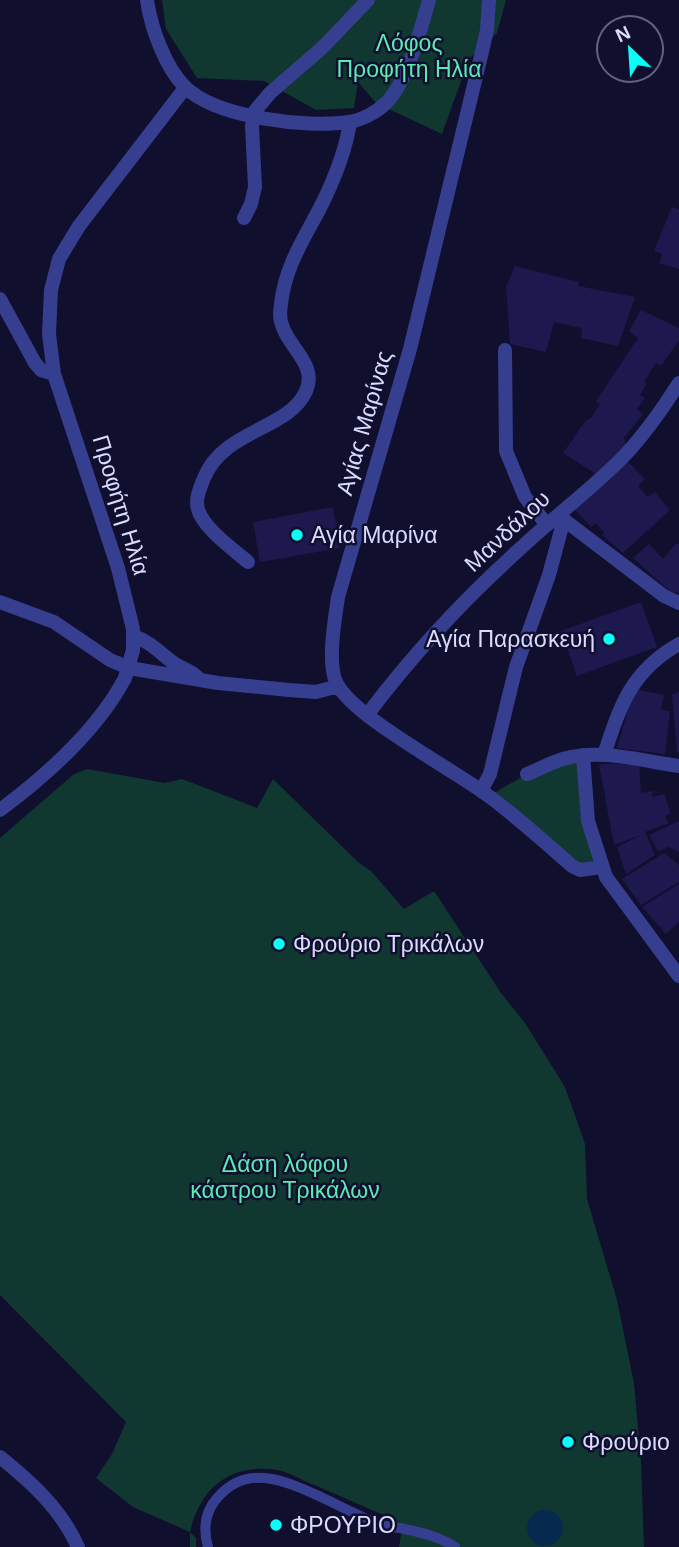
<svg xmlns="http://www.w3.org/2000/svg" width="679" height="1547" font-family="Arial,sans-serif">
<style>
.green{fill:#113731}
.water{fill:#062a4e}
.building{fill:#1d194f}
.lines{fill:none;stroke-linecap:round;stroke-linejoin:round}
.service{stroke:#363f8f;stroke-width:10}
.minor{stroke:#363f8f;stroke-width:14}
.minor-bridge{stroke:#363f8f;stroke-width:14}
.poi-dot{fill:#07fff8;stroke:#100f2d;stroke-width:2.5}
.labels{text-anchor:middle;stroke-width:5;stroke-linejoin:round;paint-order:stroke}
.park-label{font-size:23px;fill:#5ceab4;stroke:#100f2d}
.street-label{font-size:23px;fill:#dbdbff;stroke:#100f2d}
.poi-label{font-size:23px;fill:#dbdbff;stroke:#100f2d;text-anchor:start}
</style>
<rect width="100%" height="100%" fill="#100f2d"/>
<!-- green -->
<path class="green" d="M162,0H506L497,33L469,59L442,134L376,103L358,82L354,108L316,110L264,81L197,78L166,29Z
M583,755L602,867L586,870L489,796L527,774Z
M87,769L165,783L182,779L257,808L273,779L359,863L371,871L404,909L434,891L501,993L525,1023L565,1087L585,1144L587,1199L617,1300L634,1383L641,1461L644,1547H399L402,1529L392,1519C366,1507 339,1496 312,1484C301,1480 289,1472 277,1470C230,1463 200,1488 190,1532L196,1538V1547H190V1532L133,1507L96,1478L112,1454L126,1422L0,1295V838L74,774Z"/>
<!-- water -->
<path class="water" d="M527 1528a18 18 0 1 1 36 0a18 18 0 1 1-36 0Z"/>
<!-- building -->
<path class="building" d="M672,207L679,209V269L659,263L662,254L654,251Z
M515,266L579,282L578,286L635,297L618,346L581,338L582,328L554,322L546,352L510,344L506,287Z
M641,310L679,328V340L661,366L656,363L644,382L647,383L640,395L645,398L637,409L643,414L624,438L626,444L596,474L563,453L586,420L591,418L600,404L596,401L638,338L629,331Z
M628,462L645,479L638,486L648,497L655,492L670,510L623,553L602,535L604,532L596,523L591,527L573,508Z
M333,507L340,548L260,562L253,522Z
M676,543L679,544V593L670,591L633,558L649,544L663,559Z
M641,602L657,647L577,676L561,631Z
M634,689L664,695L661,710L670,711L665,754L617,748Z
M679,692V752H677L672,694Z
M639,763L641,793L653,791L652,797L664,794L671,814L665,816L669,823L645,832L655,855L626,874L617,847L641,835L614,845L599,764Z
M679,821V852L669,847L658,851L649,835Z
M664,853L679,865V882L641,905L622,879Z
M679,884V922L666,934L642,907Z"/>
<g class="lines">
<!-- service -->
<path class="service" d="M208,1547C203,1529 205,1511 218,1497C248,1463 286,1481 321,1497C340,1506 359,1516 379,1524C387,1527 397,1527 405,1529C423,1533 440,1537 455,1547"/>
<!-- minor -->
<path class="minor" d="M147,0C151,28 165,67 185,87C217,118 306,128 349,122C362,120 377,112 386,103C407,83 421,28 429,0
M489,0L487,30L481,56L410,349L338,597C335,619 327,661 336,682C352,717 455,770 490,797C518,818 545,842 572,866L580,870L602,867
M244,218L251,204L255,187L252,126L255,111L270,93L323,47L368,0
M0,299L35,363L41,370L54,374
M505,350L506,451L525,497L547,525
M559,516L664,596L679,603
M248,562C234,550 202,527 198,509C195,499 200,488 204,478C224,429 289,430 306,391C318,365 288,347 282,325C279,318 280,311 281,304C285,265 306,236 323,202C335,177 346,150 350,122
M0,602L54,622L110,660L129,668L218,683L289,690L316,692L338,686
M133,636C150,641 161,654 175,664C183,669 193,671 199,679
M133,650V629L118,568L54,374L49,334L51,290L59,259L79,226L185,88
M367,715C413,654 465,598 522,547C555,516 593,488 625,455C646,433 663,408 679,383
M583,755L588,821L606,877L679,976
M604,755C620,706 631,671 679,644
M527,774C539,769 550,763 563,759C600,748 642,761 679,766
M481,791L490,774L516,667L549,575L564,519
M0,810C47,775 97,731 125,678
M0,1457C32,1483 61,1509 78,1547"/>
<!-- minor-bridge -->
<path class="minor-bridge" d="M125,678L133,650"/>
</g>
<!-- markers -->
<g class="poi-dot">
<circle cx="297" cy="535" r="7"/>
<circle cx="609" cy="639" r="7"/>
<circle cx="279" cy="944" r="7"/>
<circle cx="568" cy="1442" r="7"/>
<circle cx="276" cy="1525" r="7"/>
</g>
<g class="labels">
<!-- park labels -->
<g class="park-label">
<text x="409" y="51">Λόφος<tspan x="409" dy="26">Προφήτη Ηλία</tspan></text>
<text x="285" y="1172">Δάση λόφου<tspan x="285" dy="26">κάστρου Τρικάλων</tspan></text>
</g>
<!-- street labels -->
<g class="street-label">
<text transform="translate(364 423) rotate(-74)" y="8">Αγίας Μαρίνας</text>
<text transform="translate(121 505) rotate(73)" y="8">Προφήτη Ηλία</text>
<text transform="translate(507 531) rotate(-43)" y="8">Μανδάλου</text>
</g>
<!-- poi labels -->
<g class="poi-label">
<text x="311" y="543">Αγία Μαρίνα</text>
<text x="595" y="647" text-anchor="end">Αγία Παρασκευή</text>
<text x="293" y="952">Φρούριο Τρικάλων</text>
<text x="582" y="1450">Φρούριο</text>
<text x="290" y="1533">ΦΡΟΥΡΙΟ</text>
</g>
</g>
<!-- north arrow -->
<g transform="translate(630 49) rotate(335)"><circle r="33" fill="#100f2d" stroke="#616181" stroke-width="2"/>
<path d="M0-5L12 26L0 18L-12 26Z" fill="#07fff8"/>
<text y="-10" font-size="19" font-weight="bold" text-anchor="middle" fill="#dbdbff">N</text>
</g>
</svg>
